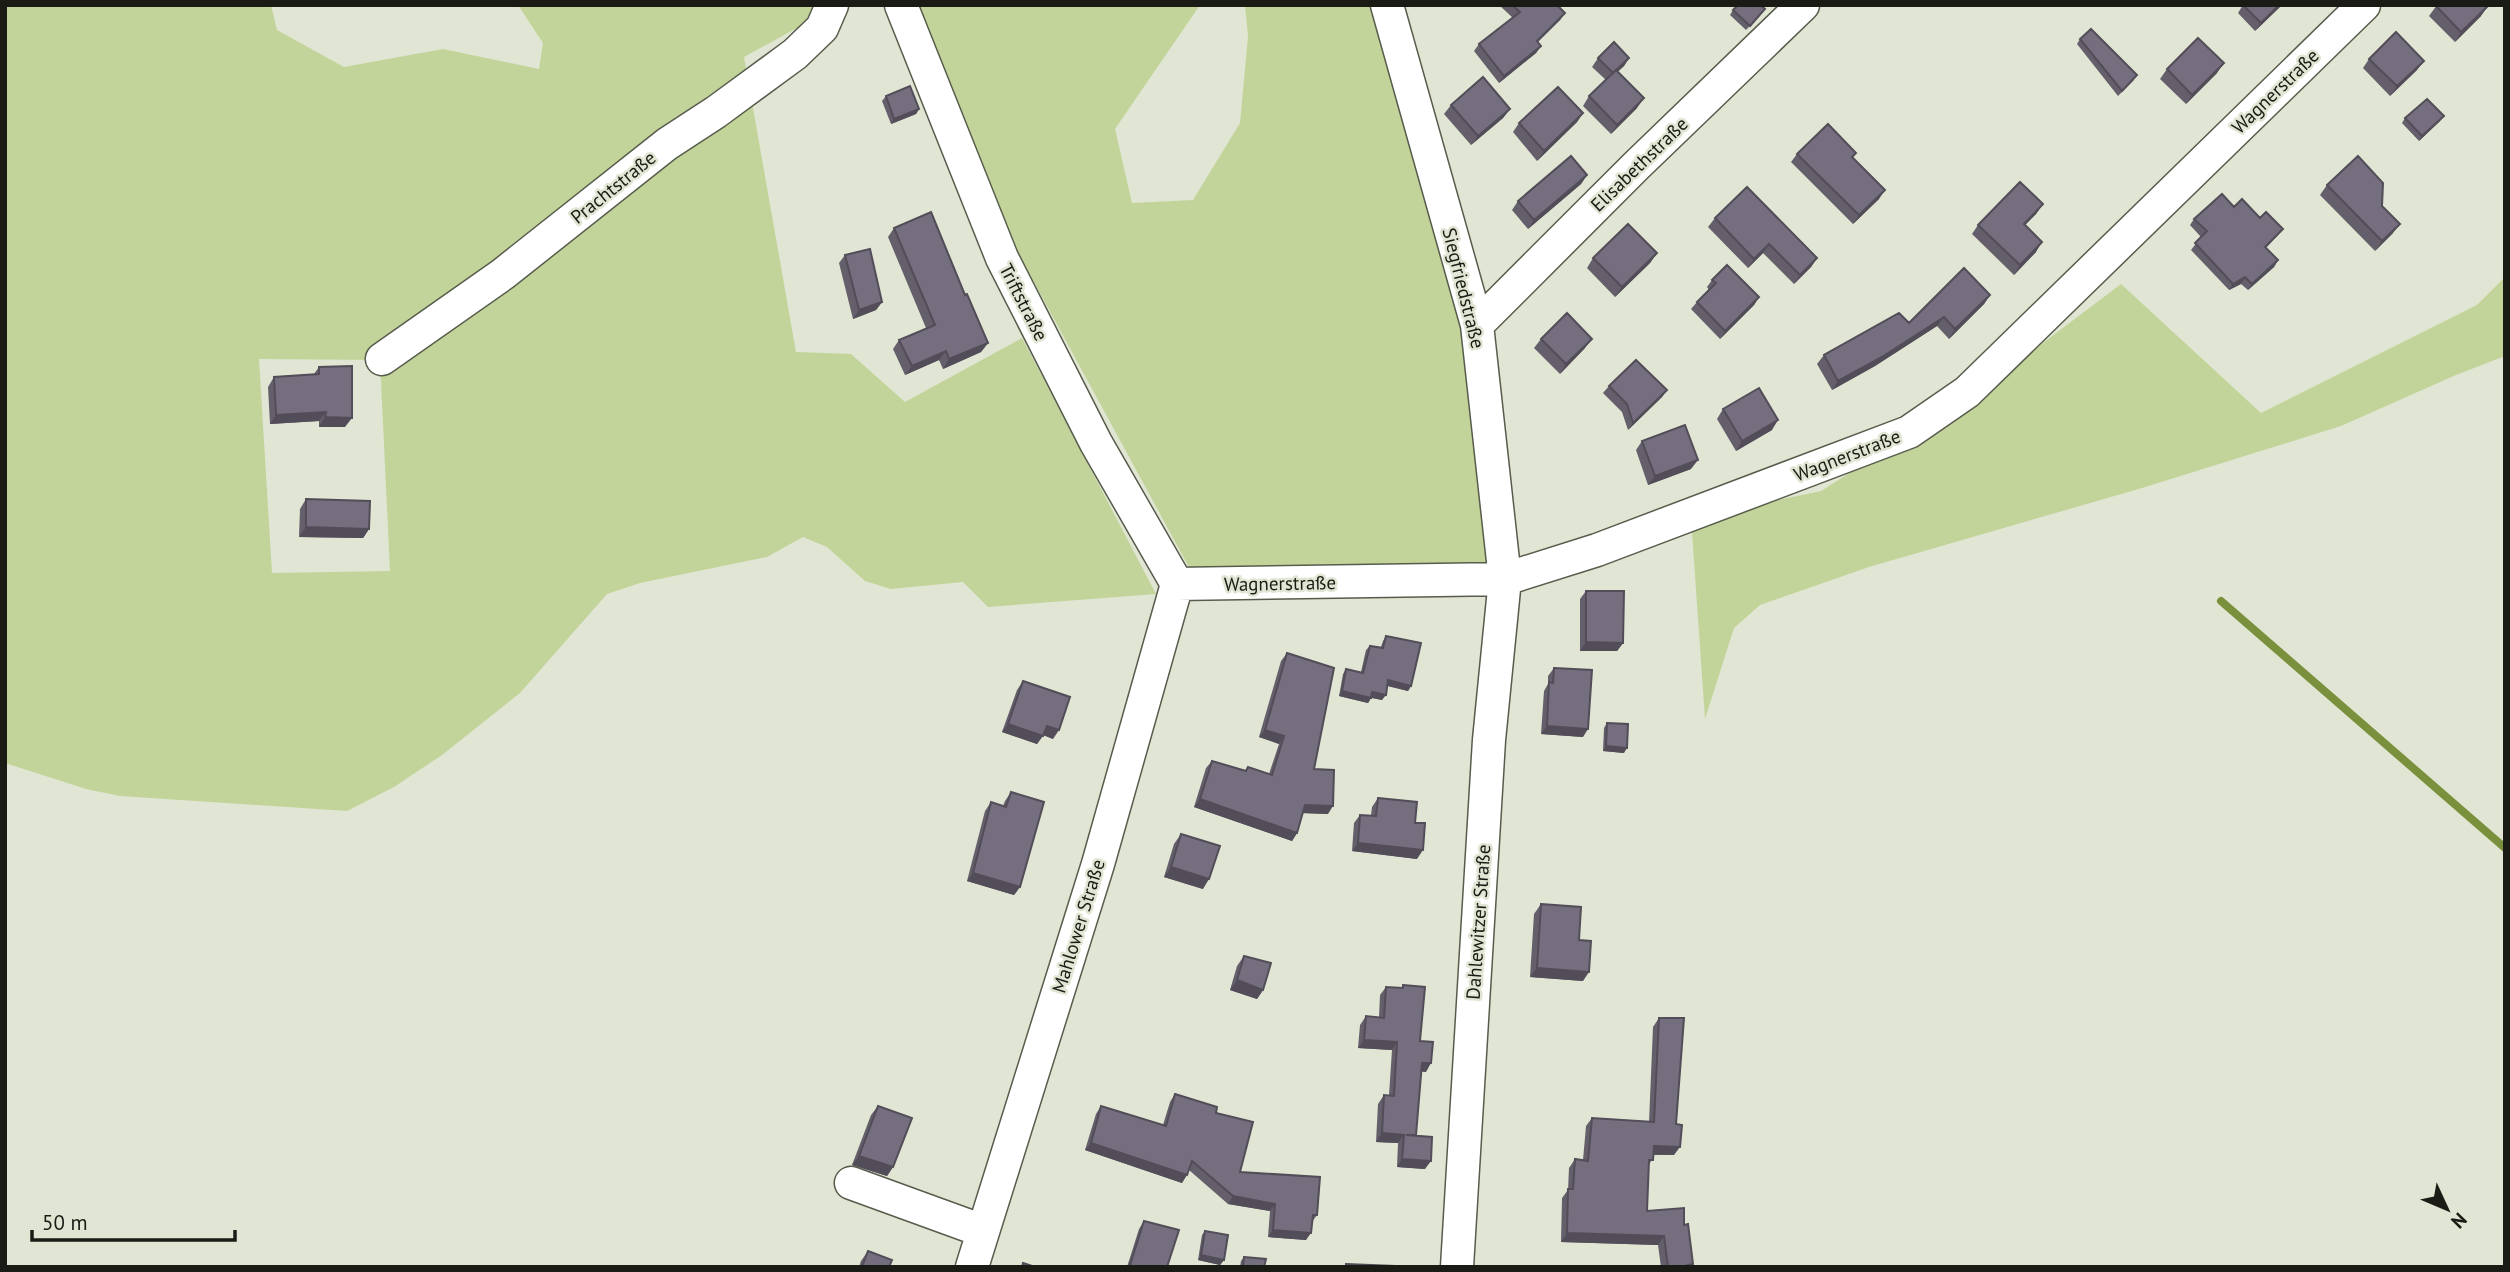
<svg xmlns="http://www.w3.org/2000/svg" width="2510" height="1272" font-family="'PT Sans',sans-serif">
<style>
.green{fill:#c3d49a;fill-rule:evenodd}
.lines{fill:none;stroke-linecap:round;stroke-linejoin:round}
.stream{stroke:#7b903d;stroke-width:8}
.minor-casing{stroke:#575c4c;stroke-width:35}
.minor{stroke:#fff;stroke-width:32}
.wall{fill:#655f6c}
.shaded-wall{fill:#524d58}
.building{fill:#756e7e;stroke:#524d58;stroke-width:2}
.labels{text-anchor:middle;stroke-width:5;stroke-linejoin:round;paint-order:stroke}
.street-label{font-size:19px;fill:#191b14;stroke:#e0e6d3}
</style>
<rect width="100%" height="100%" fill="#e0e6d3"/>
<!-- green -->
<path class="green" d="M5,5H271L277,30L344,67L443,49L539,69L543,43L518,5H821L817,17L744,57L796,352L851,354L905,402L1022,338L1156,594L988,607L963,582L891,589L865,581L827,547L803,537L767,557L640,583L607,594L520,693L442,755L394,787L347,811L120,796L86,789L5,763ZM259,359L380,360L390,571L272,573Z
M912,5H1200L1115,129L1132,203L1193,200L1240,123L1248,36L1245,5H1387L1477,325L1505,579L1203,593L1016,249Z
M2505,277V356L2456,375L2341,426L2142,488L1869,567L1760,605L1734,628L1705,719L1691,518L1821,491L1978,392L2121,284L2261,413L2477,305Z"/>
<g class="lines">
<!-- stream -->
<path class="stream" d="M2221,601L2505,848"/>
<defs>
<path id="minor" d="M901,5L1002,258L1096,443L1177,584
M1387,5L1477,325L1505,579L1489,740L1457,1267
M1477,325L1636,166L1803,5
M382,359L503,274L667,144L716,112L795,54L822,28L832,5
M1177,584L1505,579L1597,550L1909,432L1967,392L2364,5
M851,1183L983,1231
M972,1267L1098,864L1177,584"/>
</defs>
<!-- minor casing -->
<use href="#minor" class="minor-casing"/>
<!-- minor -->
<use href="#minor" class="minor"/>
</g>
<!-- wall -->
<path class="wall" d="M1499,5H1557L1565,13L1560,20L1538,42L1541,46L1536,53L1499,83L1474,51L1479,44L1513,18Z
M2243,5H2282L2255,31L2238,13Z
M2437,5L2481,16L2455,42L2429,16Z
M1733,10L1761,14L1746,30L1730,15Z
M2080,39L2134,80L2118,96L2077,44Z
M1598,58H1629L1624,66L1618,71L1637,108L1611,134L1583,106L1589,96L1606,80L1592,67Z
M2369,59L2417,70L2390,96L2363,68Z
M2167,69L2217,73L2186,104L2160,79Z
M886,96L919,109L916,114L891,124L882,101Z
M1451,105L1510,109L1503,118L1471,145L1444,114Z
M1583,113L1577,122L1537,161L1513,132L1519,123Z
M2405,118L2440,121L2419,141L2402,123Z
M1856,153L1853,157L1879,199L1853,224L1791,162L1797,154Z
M1587,175L1581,184L1528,229L1512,210L1518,201Z
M2327,185L2382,206L2393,233L2375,251L2320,195Z
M2043,204L2036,214L2025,225L2036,252L2014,275L1972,234L1978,225Z
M2234,207L2260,218L2278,235L2266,248L2278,260L2274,267L2248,290L2241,284L2229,290L2191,250L2201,237L2190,225L2194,219Z
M1715,218L1817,258L1811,267L1794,284L1763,253L1748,268L1708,227Z
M894,228L965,295L988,343L981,352L943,369L939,360L905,375L893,349L899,340L926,328L888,237Z
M1657,253L1650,263L1615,297L1587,268L1593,258Z
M845,255L882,302L876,310L853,319L839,263Z
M1712,280L1759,297L1754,305L1720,339L1691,309L1697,302L1709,290L1707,287Z
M1990,295L1984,304L1949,339L1937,326L1875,366L1832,390L1817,364L1824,355L1909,323Z
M1541,339L1585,348L1560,374L1534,348Z
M319,367L345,427H319V421L270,424L268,387L274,377L314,374Z
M1609,386L1667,390L1662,397L1628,430L1622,412L1603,393Z
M1723,409L1772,430L1736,451L1717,419Z
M1642,441L1691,469L1648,485L1636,450Z
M306,499L369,529L363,538L299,537L300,509Z
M1586,591L1623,643L1617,651H1580V599Z
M1386,636L1411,686L1408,691L1387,686L1382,700L1371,698L1368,703L1339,696L1343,674L1346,669L1361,672L1366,650L1370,646L1381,647L1383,641Z
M1287,653L1314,769L1328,814L1303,813L1297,833L1292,841L1194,807L1206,768L1212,761L1245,771L1248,767L1269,774L1279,744L1259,737L1281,661Z
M1554,668L1583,737L1541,734L1544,691L1548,684V676Z
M1023,681L1053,739L1043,735L1037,744L1002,732L1017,690Z
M1607,723L1624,753L1603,751L1604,728Z
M1011,792L1020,887L1014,895L967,881L985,811L991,802L1003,806L1005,801Z
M1378,798L1415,823L1417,859L1352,851L1354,823L1360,815H1371L1372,807Z
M1181,834L1203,889L1164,877L1174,844Z
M1541,904L1579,940L1583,981L1530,977L1534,914Z
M1244,956L1263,990L1257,999L1230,990L1237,966Z
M1403,985L1420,1041L1426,1072L1421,1071L1416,1136L1425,1169L1397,1167L1398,1143L1376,1142L1378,1104L1384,1095H1389L1392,1050L1358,1048L1360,1025L1366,1016L1379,1017L1380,995L1386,987L1402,988Z
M1659,1018L1676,1124L1674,1155H1654L1648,1167L1647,1211L1684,1225L1693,1264L1691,1267H1661L1658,1245L1561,1242L1562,1198L1568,1190L1569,1168L1575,1159L1583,1160L1586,1126L1592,1118L1649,1122L1653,1027Z
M1175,1094L1216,1113L1240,1172L1317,1215L1312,1222L1306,1240L1268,1237L1270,1211L1228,1204L1189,1170L1182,1183L1085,1150L1096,1114L1101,1106L1163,1125L1170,1102Z
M878,1106L893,1167L887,1176L852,1165L871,1115Z
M1144,1221L1167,1267H1127L1139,1229Z
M1205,1231L1224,1260L1220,1265L1198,1260L1202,1235Z
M868,1251L889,1267H859L861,1261Z
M1244,1257L1264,1267H1240L1241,1261Z"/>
<!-- shaded-wall -->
<path class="shaded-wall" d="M2279,5H2282L2255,31L2261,23Z
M2488,6L2481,16L2455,42L2461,32Z
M1565,13L1560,20L1532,47L1537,41Z
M1541,46L1536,53L1499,83L1504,76Z
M1629,58L1624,66L1607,82L1613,73Z
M2424,61L2417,70L2390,96L2397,86Z
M2224,63L2217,73L2186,104L2192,95Z
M1644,98L1637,108L1611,134L1617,125Z
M919,109L916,114L891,124L894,119Z
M1510,109L1503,118L1471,145L1478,136Z
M1583,113L1577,122L1537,161L1544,151Z
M2444,116L2440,121L2419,141L2422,136Z
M1587,175L1581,184L1528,229L1534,220Z
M1885,190L1879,199L1853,224L1859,215Z
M2043,204L2036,214L2017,233L2024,224Z
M2400,224L2393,233L2375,251L2382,241Z
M2042,242L2036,252L2014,275L2020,265Z
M1769,244L1763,253L1748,268L1754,259Z
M1657,253L1650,263L1615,297L1622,287Z
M1817,258L1811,267L1794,284L1800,275Z
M2278,260L2274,267L2248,290L2252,284Z
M2245,277L2241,284L2229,290L2233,284Z
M1990,295L1984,304L1949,339L1955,329Z
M1759,297L1754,305L1720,339L1725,331Z
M882,302L876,310L853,319L859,310Z
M1944,317L1937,326L1875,366L1832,390L1838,381Z
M1592,339L1585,348L1560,374L1566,364Z
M988,343L981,352L943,369L949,359Z
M946,351L939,360L905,375L912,366Z
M1667,390L1662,397L1628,430L1633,423Z
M326,412L319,421L270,424L276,415Z
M325,417L352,418L345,427H319Z
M1778,420L1772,430L1736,451L1742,441Z
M1698,460L1691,469L1648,485L1655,476Z
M306,527L369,529L363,538L299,537Z
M1586,642L1623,643L1617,651H1580Z
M1388,680L1411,686L1408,691L1385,685Z
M1342,691L1371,698L1368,703L1339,696Z
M1372,692L1386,695L1382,700L1369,697Z
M1008,724L1043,736L1037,744L1002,732Z
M1047,726L1059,730L1053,739L1041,734Z
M1547,726L1588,729L1583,737L1541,734Z
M1265,730L1284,736L1279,744L1259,737Z
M1606,746L1627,748L1624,753L1603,751Z
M1200,799L1297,833L1292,841L1194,807Z
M1305,805L1333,806L1328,814L1300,813Z
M1358,843L1423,850L1417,859L1352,851Z
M1171,867L1209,879L1203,889L1164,877Z
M973,873L1020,887L1014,895L967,881Z
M1537,968L1589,972L1583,981L1530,977Z
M1237,980L1263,990L1257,999L1230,990Z
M1364,1040L1397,1042L1392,1050L1358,1048Z
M1422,1063H1431L1426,1072L1416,1071Z
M1382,1133L1404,1135L1398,1143L1376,1142Z
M1091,1143L1187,1175L1182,1183L1085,1150Z
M1654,1146L1680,1147L1674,1155L1648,1154Z
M859,1156L893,1167L887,1176L852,1165Z
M1402,1159L1431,1161L1425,1169L1397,1167Z
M1233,1196L1275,1204L1270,1211L1228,1204Z
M1273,1230L1311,1233L1306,1240L1268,1237Z
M1567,1233L1664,1236L1658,1245L1561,1242Z
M1201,1255L1224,1260L1220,1265L1198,1260Z"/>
<!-- building -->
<path class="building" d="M1512,5H1557L1565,13L1537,41L1541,46L1504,76L1479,44L1520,12Z
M1738,5H1760L1765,9L1750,26L1733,10Z
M2243,5H2279L2261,23Z
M2437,5H2487L2488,6L2461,32L2436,6Z
M2091,29L2137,75L2122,91L2080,39Z
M2396,32L2424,61L2397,86L2369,59Z
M2198,38L2224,63L2192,95L2167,69Z
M1614,42L1629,58L1613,73L1598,58Z
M1616,70L1644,98L1617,125L1589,96Z
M1483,77L1510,109L1478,136L1451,105Z
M910,86L919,109L894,119L886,96Z
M1558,87L1583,113L1544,151L1519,123Z
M2427,99L2444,116L2422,136L2405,118Z
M1828,124L1856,153L1852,157L1885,190L1859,215L1797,154Z
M1571,156L1587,175L1534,220L1518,201Z
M2358,156L2383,183L2382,206L2400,224L2382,241L2327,185Z
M2020,182L2043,204L2024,224L2042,242L2020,265L1978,225Z
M1747,187L1817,258L1800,275L1769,244L1754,259L1715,218Z
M2222,194L2234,207L2242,199L2260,218L2266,212L2283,229L2265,247L2278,260L2252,284L2245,277L2233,284L2195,243L2207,231L2194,219Z
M931,212L965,295L967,294L988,343L949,359L946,351L912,366L899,340L935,325L894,228Z
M1628,224L1657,253L1622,287L1593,258Z
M870,249L882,302L859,310L845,255Z
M1727,265L1759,297L1725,331L1697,302L1716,283L1712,280Z
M1964,268L1990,295L1955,329L1944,317L1882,357L1838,381L1824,355L1899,313L1909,323Z
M1567,313L1592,339L1566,364L1541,339Z
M1636,360L1667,390L1633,423L1627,404L1609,386Z
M352,366V418L325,417L326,412L276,415L274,377L319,374V367Z
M1759,388L1778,420L1742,441L1723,409Z
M1685,425L1698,460L1655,476L1642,441Z
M306,499L370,501L369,529L306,527Z
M1586,591H1624L1623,643L1586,642Z
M1386,636L1421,643L1411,686L1388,680L1386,695L1372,692L1371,698L1342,691L1346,669L1363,673L1370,646L1383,648Z
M1287,653L1334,668L1314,769L1334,770L1333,806L1305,805L1297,833L1200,799L1212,761L1246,771L1248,767L1272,775L1284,736L1265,730Z
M1554,668L1592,670L1588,729L1547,726L1549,682L1553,683Z
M1023,681L1070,697L1059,730L1047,726L1043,736L1008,724Z
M1607,723L1628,724L1627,748L1606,746Z
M1011,792L1044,802L1020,887L973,873L991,802L1006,807Z
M1378,798L1417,802L1415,823H1425L1423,850L1358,843L1360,815L1376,816Z
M1181,834L1220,846L1209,879L1171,867Z
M1541,904L1581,907L1579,940L1591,941L1589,972L1537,968Z
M1244,956L1271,963L1263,990L1237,980Z
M1403,985L1425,987L1420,1041L1433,1042L1431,1063H1422L1416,1135H1406L1432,1137L1431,1161L1402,1159L1404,1135L1382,1133L1384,1095L1394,1096L1397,1042L1364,1040L1366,1016L1384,1018L1386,987L1403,988Z
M1659,1018H1684L1676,1124L1682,1125L1680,1147L1654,1146L1653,1160H1649L1647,1211L1684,1208V1225L1688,1224L1693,1264L1684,1266V1267H1668L1664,1236L1567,1233L1568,1189H1573L1575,1159L1588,1161L1592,1118L1654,1122Z
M1175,1094L1217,1107L1216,1113L1253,1122L1240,1172L1320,1177L1317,1215H1313L1311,1233L1273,1230L1275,1204L1233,1196L1192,1161L1187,1175L1091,1143L1101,1106L1166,1126Z
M878,1106L912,1118L893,1167L859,1156Z
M1144,1221L1179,1230L1167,1267H1136L1130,1265Z
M1205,1231L1228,1235L1224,1260L1201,1255Z
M868,1251L892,1260L889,1267H862Z
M1244,1257L1266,1259L1264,1267H1243Z
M1023,1263L1035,1267H1022Z
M1346,1264L1396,1266L1346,1267Z"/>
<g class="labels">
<!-- street labels -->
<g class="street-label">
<text transform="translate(2275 91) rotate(-44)" y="7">Wagnerstraße</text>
<text transform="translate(1639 164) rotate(-44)" y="7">Elisabethstraße</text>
<text transform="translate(613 187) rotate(-39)" y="7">Prachtstraße</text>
<text transform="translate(1464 288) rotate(76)" y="7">Siegfriedstraße</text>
<text transform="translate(1024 302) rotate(63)" y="7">Triftstraße</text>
<text transform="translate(1847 455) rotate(-21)" y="7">Wagnerstraße</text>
<text transform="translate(1280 583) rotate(-1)" y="7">Wagnerstraße</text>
<text transform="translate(1478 922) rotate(-86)" y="7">Dahlewitzer Straße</text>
<text transform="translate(1078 926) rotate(-73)" y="7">Mahlower Straße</text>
</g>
</g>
<!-- border -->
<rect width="2510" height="1272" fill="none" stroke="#191b14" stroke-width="14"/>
<!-- north arrow -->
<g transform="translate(2447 1209) rotate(134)" stroke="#e0e6d3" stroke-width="5" paint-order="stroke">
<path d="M0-5L12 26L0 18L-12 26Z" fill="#191b14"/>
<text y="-10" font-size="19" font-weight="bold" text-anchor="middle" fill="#191b14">N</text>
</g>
<!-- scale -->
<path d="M32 1230v10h203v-10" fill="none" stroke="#191b14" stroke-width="3.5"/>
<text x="42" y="1230" font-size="21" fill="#191b14" stroke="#e0e6d3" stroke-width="5" paint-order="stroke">50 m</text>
</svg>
